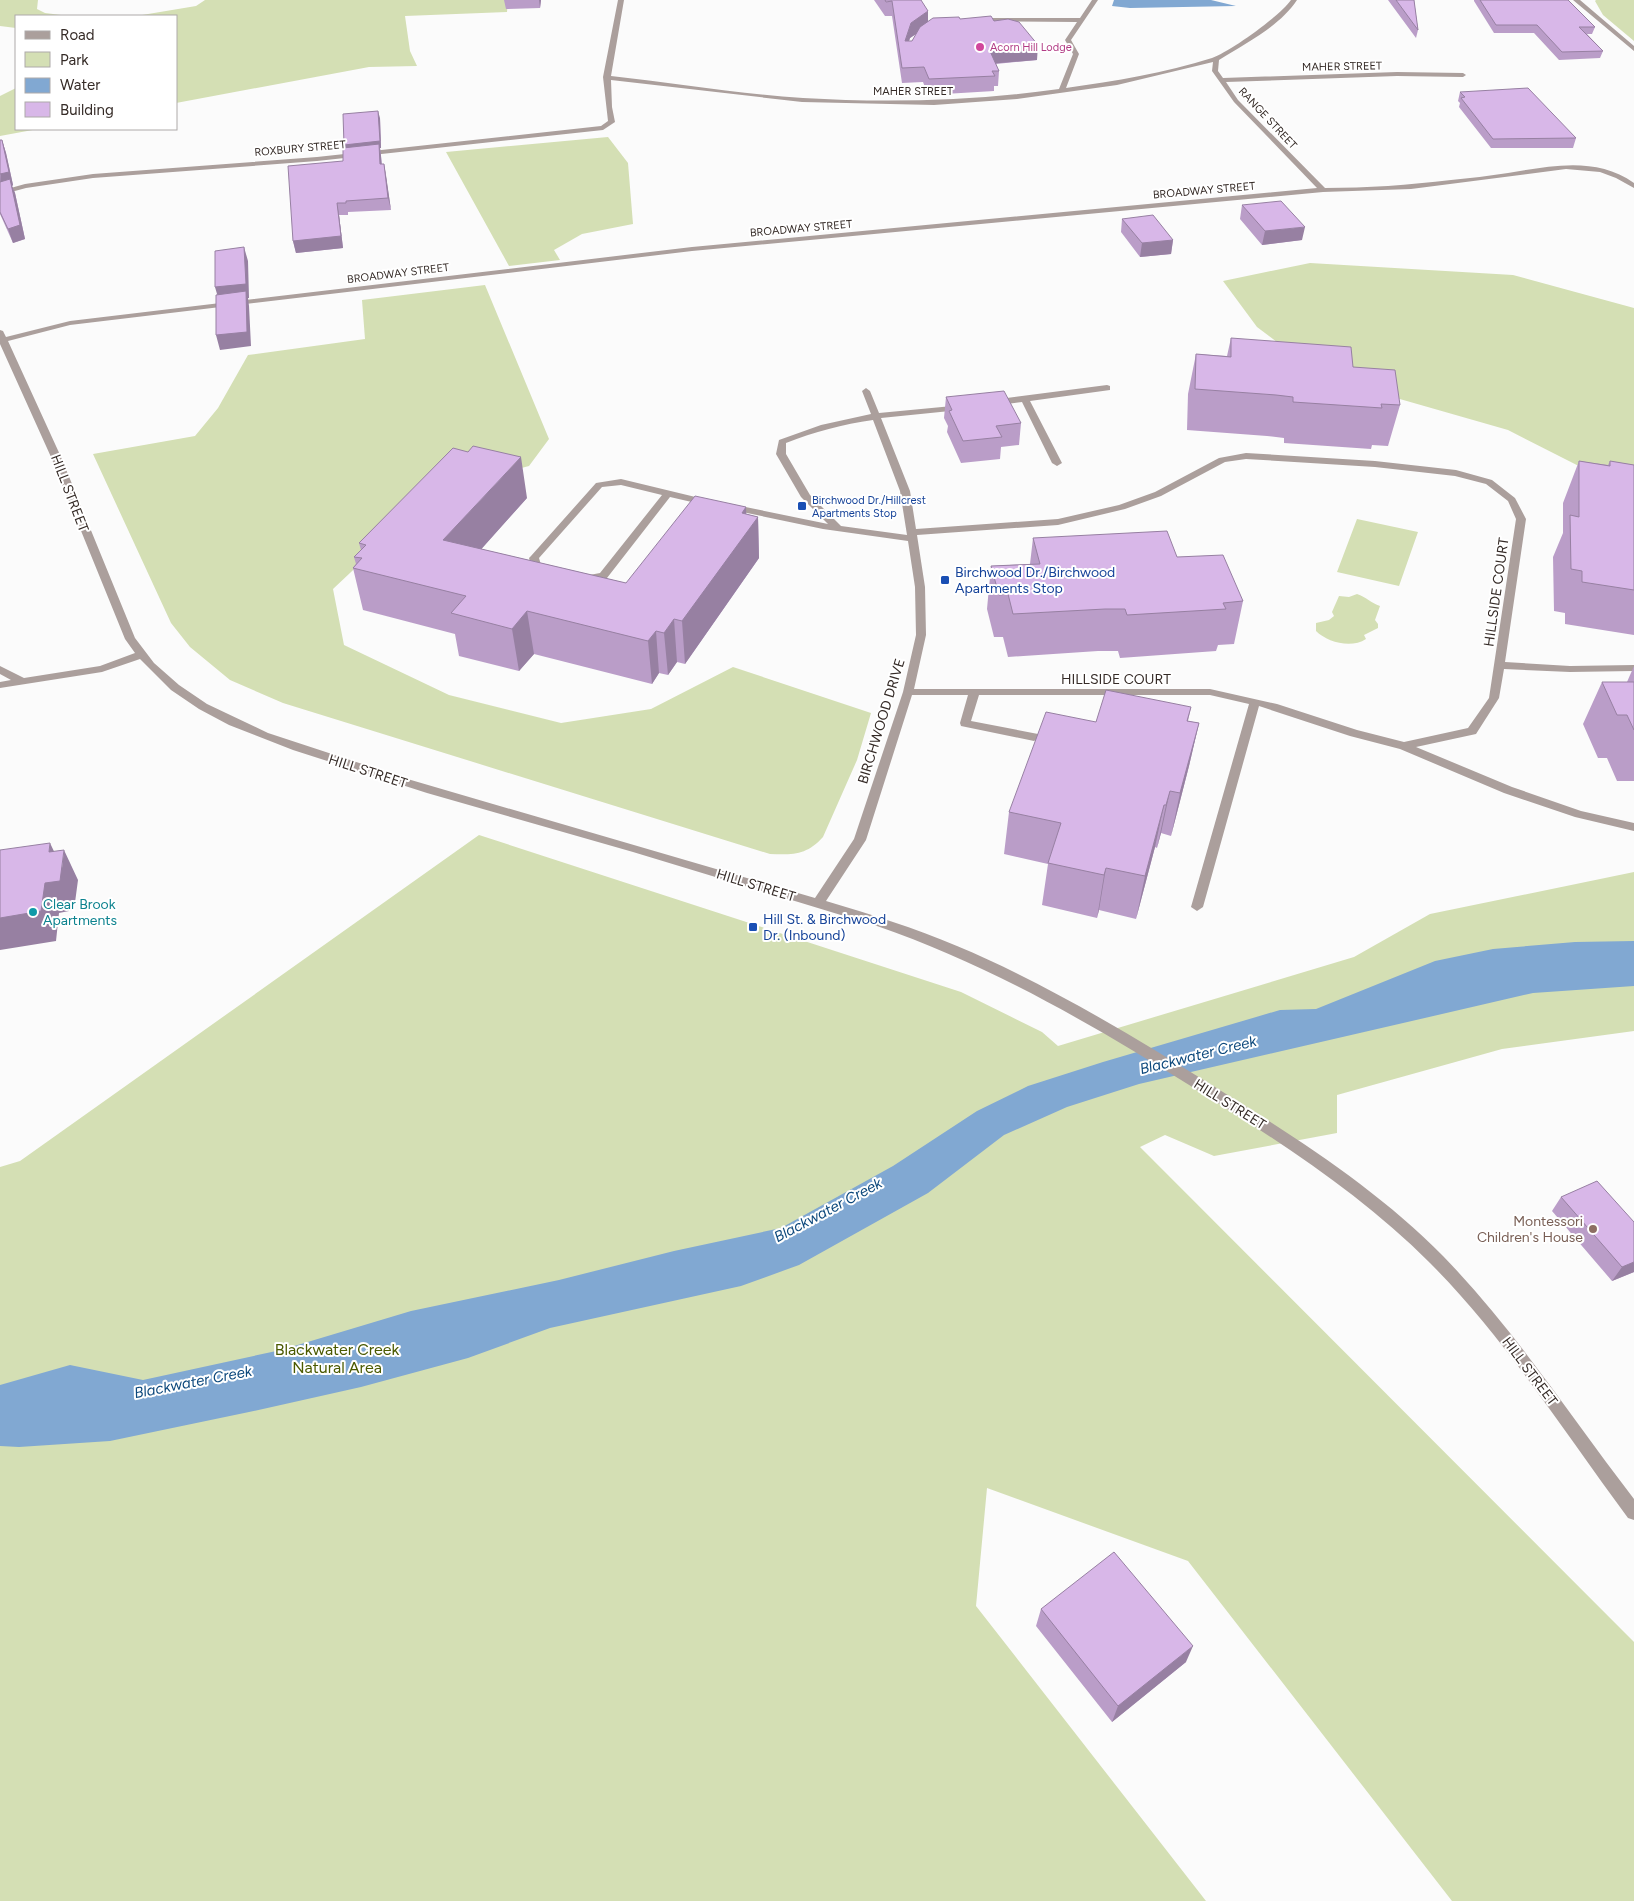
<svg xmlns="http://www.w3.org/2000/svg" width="1634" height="1901" font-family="Figtree,sans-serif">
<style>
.green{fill:#d4dfb4}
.water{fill:#81a8d2}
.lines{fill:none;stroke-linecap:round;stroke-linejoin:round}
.minor{fill:#ab9f9c;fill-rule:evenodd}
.wall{fill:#ba9dc8;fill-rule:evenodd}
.shaded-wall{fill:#9780a2}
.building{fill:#d8b7e8;stroke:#9780a2}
.hotel-dot{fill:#d1479c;stroke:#fff;stroke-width:2}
.transit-dot{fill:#1a4fb4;stroke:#fff;stroke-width:2}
.culture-dot{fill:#0f9aa8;stroke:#fff;stroke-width:2}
.education-dot{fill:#8d6e63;stroke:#fff;stroke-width:2}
.labels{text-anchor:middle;stroke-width:4;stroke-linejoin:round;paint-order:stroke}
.far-hotel-label{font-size:11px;fill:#b23c85;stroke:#fff;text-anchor:start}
.far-street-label{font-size:11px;fill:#352b27;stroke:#fff}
.far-transit-label{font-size:11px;fill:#164399;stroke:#fff;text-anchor:start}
.street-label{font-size:14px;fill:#352b27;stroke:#fff}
.transit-label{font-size:14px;fill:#164399;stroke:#fff;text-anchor:start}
.culture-label{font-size:14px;fill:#0d838f;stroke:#fff;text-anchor:start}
.education-label{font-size:14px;fill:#785e54;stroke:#fff;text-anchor:end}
.water-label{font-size:15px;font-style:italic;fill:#0b477b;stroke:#fff}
.near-park-label{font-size:16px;fill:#4b5a00;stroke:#fff}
</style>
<rect width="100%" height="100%" fill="#fbfbfb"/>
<!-- green -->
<path class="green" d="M0,0H38L37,9L45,13L69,16H16V28L0,26Z
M205,0H508L507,12L405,16L410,51L417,66L369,67L176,103V16H136L196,6Z
M1596,0H1634V41L1603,15L1595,1Z
M16,88V129H38L0,136V96Z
M608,137L628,163L633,224L582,234L554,250L560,260L509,266L446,152Z
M1310,263L1513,275L1634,308V494L1508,430L1323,377L1257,327L1223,281Z
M485,285L549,439L529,466L438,490L333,589L344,645L449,695L561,723L651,709L733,667L871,713L857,760L823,837C807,855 793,855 770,854L283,703L230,680L190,647L171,623L93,454L195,436L218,408L248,355L365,339L362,300Z
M1357,519L1418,532L1399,586L1337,572Z
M1357,594C1366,597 1371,603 1380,606L1375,620L1378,624V628L1364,635L1366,639C1351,649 1327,642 1316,631V623L1329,620L1334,616L1332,612L1339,596L1349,597Z
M479,835L961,992L1042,1032L1058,1046L1354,957L1430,914L1634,872V1031L1502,1049L1337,1095V1133L1214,1156L1165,1135L1140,1147L1634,1642V1901H1452L1188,1561L987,1488L976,1606L1206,1901H0V1167L20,1161Z"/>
<!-- water -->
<path class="water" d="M1114,0H1211L1236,6L1130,8L1112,6Z
M1634,941V986L1533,993L1139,1084L1067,1107L1004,1135L928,1193L799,1265L741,1286L550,1328L468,1358L361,1387L249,1412L110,1441L19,1447L0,1446V1385L70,1365L143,1380L281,1350L411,1311L559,1280L674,1251L781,1228L893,1166L977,1111L1028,1086L1103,1062L1280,1010L1316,1009L1435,961L1493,949L1575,942Z"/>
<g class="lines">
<!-- minor -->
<path class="minor" d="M618,0H624L611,76C674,83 739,94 803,98C888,103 974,101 1059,89L1073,54L1065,40L1077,22L977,21L975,20V18H1080L1092,0H1098L1071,40L1079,54L1066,88C1115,81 1165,73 1212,58C1230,52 1280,16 1291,0H1297C1279,27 1246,43 1219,60L1218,71L1223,78L1397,72L1463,73L1466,75L1463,77L1397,76L1226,82L1238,100L1325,188C1367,188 1409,185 1451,180C1470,178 1489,176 1508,173C1551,166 1596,156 1634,183V188L1616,178L1600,172L1566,169L1411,189L1323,192L692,251L70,325L8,341L61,457L135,638L154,663L179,685L207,704L268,733L411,780L815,898L854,839L903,692L916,635L915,587L908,541L823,529L728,509L726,507L731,504L828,524L801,497L776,454L779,440L821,425L871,414L862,391L866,388L870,391L879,413L963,405V409L960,410L881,418L910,491L916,529L1058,519L1119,505L1155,492L1219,458L1246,453L1375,461L1456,470L1492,480L1515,498L1526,519L1505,662L1570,666L1634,665V671L1570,672L1504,669L1499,698L1476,734L1416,747L1512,787L1581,811L1634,823V831L1575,817L1504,793L1400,749L1350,736L1259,706L1203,907L1197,911L1191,907L1249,704L1210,695H979L971,721L1038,734L1040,737L1034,741L961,726L960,723L968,695H912L866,840L826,901C870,914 915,928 957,946C1048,984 1132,1036 1215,1087C1295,1137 1376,1188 1443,1256C1515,1330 1571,1417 1634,1499V1520L1628,1518C1564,1432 1506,1339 1430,1263C1360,1193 1277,1140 1194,1088C1093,1025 990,965 877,926L633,852L427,793L293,750L229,725L199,709L171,690L140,659L102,672L0,688V682L11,680L0,674V666L24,678L100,666L135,653L125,639L51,457L0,344V330L3,331L6,337L70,321L692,247L1317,188L1234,102L1212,71L1213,62L1117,85L1017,99L934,105L802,102L611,80L612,107L615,122L603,130L317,161L93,178L26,188L0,195V191L25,184L93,174L317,157L601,126L608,121L603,77ZM873,420L900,491L907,535L841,526L810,495L786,454V443C814,432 843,424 873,420ZM1246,459L1375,467L1455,476L1486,484L1508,501L1516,519L1489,698L1468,728L1404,742L1357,730L1277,704L1210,689H914L926,635L925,587L917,535L1058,525L1125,509L1161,496L1225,462Z
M1573,0H1580L1634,46V51Z
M1107,385L1110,386V390L1030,401L1062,463L1057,466L1052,463L1022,402L992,406L988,403L992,400Z
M621,479L712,501L714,503L709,506L670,497L607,578L583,582L578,579L579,577L600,573L662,495L621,485L602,487L539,558L541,565L550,568V572L532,569L529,558L531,556L596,483Z"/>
</g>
<!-- wall -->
<path class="wall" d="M504,0H541L540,8L506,9Z
M874,0H921L928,21L960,19L994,21L1037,60L996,64L999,71L998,86H994V91L928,95L923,82L902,83L892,16H885ZM916,34L912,41H909L910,38Z
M1388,0H1414L1418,30L1416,38Z
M1474,0H1568L1595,27L1592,34H1587L1603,51L1600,58L1559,60L1534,33H1494L1474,1Z
M1460,92L1576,138L1573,148H1491L1459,107L1460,103L1458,101Z
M380,118L381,148H380L382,164H384L391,210L348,212V215H339L343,248L296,253L293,241L343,161L344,145Z
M0,140H2L6,153L13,185L12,186L15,193L25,239L13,243L0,214Z
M1242,205L1302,240L1262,245L1240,219Z
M1122,219L1173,240L1171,254L1140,257L1121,232Z
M1231,338L1353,367L1400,405L1388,446L1372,445L1371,449L1284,443V438L1267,436L1187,430L1188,394L1196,354L1227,356Z
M946,397L1021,423L1019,445L1001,447L1000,459L961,463L947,432L948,426L944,418Z
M1579,461L1608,465L1610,461L1634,465V635L1565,624V613L1554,611L1553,557L1563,533V503Z
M527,498L481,549L626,583L746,507V514L758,517L759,558L685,664L677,662L668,675L659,673L652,684L534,654L519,671L459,656L455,634L363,610L353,568L356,564L354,557L361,550L359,543Z
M1033,538L1177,557L1243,601L1234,644L1218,645L1216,651L1120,658L1118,651H1098L1008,657L1003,637H994L987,609L991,566L1030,564Z
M1634,666V781H1617L1607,758H1598L1583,724L1602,682H1627Z
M1191,707L1188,721L1199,723L1189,766L1171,836L1161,833L1157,848L1155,847L1136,919L1099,910L1097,918L1042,905L1048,864L1004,854L1009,812L1096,722Z
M1561,1197L1634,1222V1272L1612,1281L1552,1211Z
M1041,1609L1186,1662L1112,1722L1036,1626Z"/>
<!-- shaded-wall -->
<path class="shaded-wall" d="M539,0H541L540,8Z
M928,11V26L910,38L904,56L905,41L911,23Z
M1038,45L1037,60L988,64L989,49Z
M378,111L380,118L381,148H380L381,156L382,176L345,152L344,145Z
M2,140L6,153L13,185L12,186L15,193L25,239L13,243L8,229L0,189Z
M384,164L386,175L391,210L388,198Z
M337,203L339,215L343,248L296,253L293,241Z
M1305,227L1302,240L1262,245L1265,231Z
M1173,240L1171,254L1140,257L1142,243Z
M244,247L248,261L249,298H248L249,306L251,346L220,350L216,335L219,301L215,287Z
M521,457L527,498L452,582L443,540Z
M746,507L747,532L758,517L759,558L685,664L682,621L742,513Z
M527,611L534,654L519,671L512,629Z
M674,619L677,662L668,675L664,633Z
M656,631L659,673L652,684L648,641Z
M1199,723L1189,766L1171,836L1180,793Z
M1170,791L1161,833L1157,848L1166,805Z
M1164,805L1155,847L1136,919L1145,876Z
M50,843L62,868L64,850L78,880L74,910L59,913L56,941L0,950V918L45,883Z
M1106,868L1099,910L1097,918L1104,875Z
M1634,1262V1272L1612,1281L1622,1267Z
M1193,1646L1186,1662L1112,1722L1118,1706Z"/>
<!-- building -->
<path class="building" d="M885,0H921L928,11L911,23L905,41H912L920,27L933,18L959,17L960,19L991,16L994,21L1008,19L1019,22L1038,45L989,49L999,71H992L995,76L929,79L924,67L902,68L892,1L886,2Z
M1396,0H1414L1418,30Z
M1480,0H1568L1595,27H1579L1603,51L1562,52L1537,25H1496Z
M1528,88L1576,138L1493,139L1461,98L1465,97L1460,92Z
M378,111L380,141L344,145L343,114Z
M0,140H2L9,172L0,174Z
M379,144L380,164H384L388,198L346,201V203H337L341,236L293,241L288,166L343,161V148Z
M10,179L20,225L8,229L0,212V182Z
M1281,201L1305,227L1265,231L1242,205Z
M1153,215L1173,240L1142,243L1122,219Z
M244,247L246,284L215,287V251Z
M246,291L247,332L216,335V295Z
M1231,338L1351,347L1353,367L1395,370L1400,405L1381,404L1382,408L1293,402V397L1276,395L1195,389L1196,354L1231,357Z
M1004,391L1021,423L996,426L1002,437L963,441L949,411L952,410L946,397Z
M473,446L521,457L443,540L626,583L695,496L746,507L742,513L758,517L682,621L674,619L664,633L656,631L648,641L527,611L512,629L451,613L466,596L353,568L362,558L354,557L366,545L359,543L453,448L468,452Z
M1579,461L1610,466V461L1634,465V590L1582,582V571L1571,569L1570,515L1579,517Z
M1167,531L1177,557L1223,555L1243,601L1223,603L1226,609L1127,615L1125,609H1105L1013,614L1008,594L999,595L991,566L1040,564L1033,538Z
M1602,682H1634V730L1627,715H1617Z
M1106,690L1191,707L1187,721L1199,723L1180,793L1170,791L1166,805H1164L1145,876L1106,868L1104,875L1048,863L1061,823L1009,812L1046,712L1096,722Z
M50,843L49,852L64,850L60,881L45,883L41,911L0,918V850Z
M1597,1181L1634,1222V1262L1622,1267L1561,1197Z
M1114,1552L1193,1646L1118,1706L1041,1609Z"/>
<!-- markers -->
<circle class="hotel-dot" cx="980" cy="47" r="5"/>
<g class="transit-dot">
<rect x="797" y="501" width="10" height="10" rx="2.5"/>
<rect x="940" y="575" width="10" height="10" rx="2.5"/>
<rect x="748" y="922" width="10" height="10" rx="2.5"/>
</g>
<circle class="culture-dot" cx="33" cy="912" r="5"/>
<circle class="education-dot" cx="1593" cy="1229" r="5"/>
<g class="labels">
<!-- far-hotel labels -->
<g class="far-hotel-label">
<text x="990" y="51">Acorn Hill Lodge</text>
</g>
<!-- far-street labels -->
<g class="far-street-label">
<text transform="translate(1342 66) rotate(-1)" y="4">MAHER STREET</text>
<text x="913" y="95">MAHER STREET</text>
<text transform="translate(1268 118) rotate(47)" y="4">RANGE STREET</text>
<text transform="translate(300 148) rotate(-5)" y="4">ROXBURY STREET</text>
<text transform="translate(1204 190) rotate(-5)" y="4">BROADWAY STREET</text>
<text transform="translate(801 228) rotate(-5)" y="4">BROADWAY STREET</text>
<text transform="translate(398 273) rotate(-7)" y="4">BROADWAY STREET</text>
</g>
<!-- far-transit labels -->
<g class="far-transit-label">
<text x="812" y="504">Birchwood Dr./Hillcrest<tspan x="812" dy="13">Apartments Stop</tspan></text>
</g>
<!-- street labels -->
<g class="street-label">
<text transform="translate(70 493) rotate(69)" y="5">HILL STREET</text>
<text transform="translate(1496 592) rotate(-82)" y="5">HILLSIDE COURT</text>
<text x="1116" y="684">HILLSIDE COURT</text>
<text transform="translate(881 721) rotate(-73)" y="5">BIRCHWOOD DRIVE</text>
<text transform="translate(368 771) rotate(18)" y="5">HILL STREET</text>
<text transform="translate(756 885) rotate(17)" y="5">HILL STREET</text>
<text transform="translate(1230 1104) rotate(32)" y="5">HILL STREET</text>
<text transform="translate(1530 1371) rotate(53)" y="5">HILL STREET</text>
</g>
<!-- transit labels -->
<g class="transit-label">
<text x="955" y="577">Birchwood Dr./Birchwood<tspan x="955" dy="16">Apartments Stop</tspan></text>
<text x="763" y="924">Hill St. &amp; Birchwood<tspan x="763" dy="16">Dr. (Inbound)</tspan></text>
</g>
<!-- culture labels -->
<g class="culture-label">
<text x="43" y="909">Clear Brook<tspan x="43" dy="16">Apartments</tspan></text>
</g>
<!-- education labels -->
<g class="education-label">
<text x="1583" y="1226">Montessori<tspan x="1583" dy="16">Children's House</tspan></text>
</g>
<!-- water labels -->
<g class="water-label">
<text transform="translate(1198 1055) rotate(-14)" y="5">Blackwater Creek</text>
<text transform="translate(828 1210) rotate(-28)" y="5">Blackwater Creek</text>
<text transform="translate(193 1382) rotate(-11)" y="5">Blackwater Creek</text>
</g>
<!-- near-park labels -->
<g class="near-park-label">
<text x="337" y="1355">Blackwater Creek<tspan x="337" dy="18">Natural Area</tspan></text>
</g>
</g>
<!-- legend -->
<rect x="15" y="15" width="162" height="115" fill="#ffffff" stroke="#aeaaa9"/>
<rect x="25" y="31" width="25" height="8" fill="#ab9f9c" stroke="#aeaaa9"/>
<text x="60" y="40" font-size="15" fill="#352b27">Road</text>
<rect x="25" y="52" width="25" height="15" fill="#d4dfb4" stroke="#aeaaa9"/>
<text x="60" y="65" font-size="15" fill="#352b27">Park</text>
<rect x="25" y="78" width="25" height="15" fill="#81a8d2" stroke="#aeaaa9"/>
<text x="60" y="90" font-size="15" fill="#352b27">Water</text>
<rect x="25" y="102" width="25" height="15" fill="#d8b7e8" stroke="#aeaaa9"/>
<text x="60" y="115" font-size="15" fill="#352b27">Building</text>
</svg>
